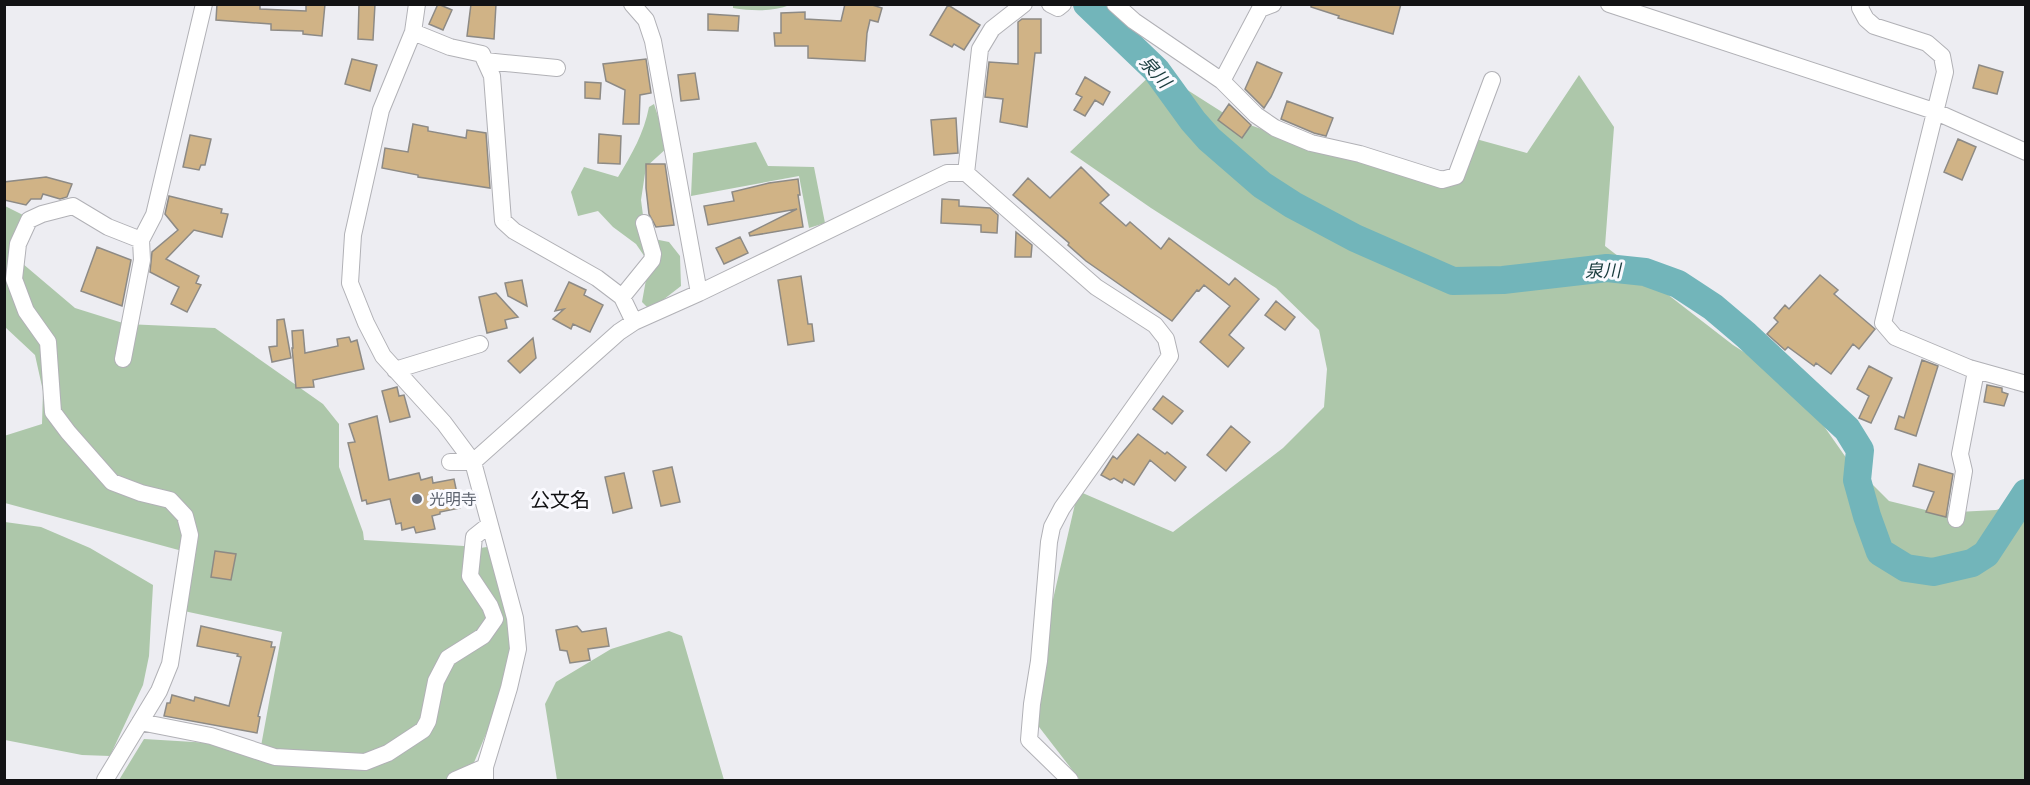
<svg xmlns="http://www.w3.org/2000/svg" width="2030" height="785" font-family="Georgia,'Noto Sans JP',serif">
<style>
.green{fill:#adc7aa}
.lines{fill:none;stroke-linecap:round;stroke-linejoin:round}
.river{stroke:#72b5ba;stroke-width:28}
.building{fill:#d0b386;stroke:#8d8a85;stroke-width:1.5}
.minor-casing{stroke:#b1b1b6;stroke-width:18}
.minor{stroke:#fff;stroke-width:16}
.worship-dot{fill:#6b7280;stroke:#fafaff;stroke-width:2}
.labels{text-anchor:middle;stroke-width:6;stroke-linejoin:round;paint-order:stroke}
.worship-label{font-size:16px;fill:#5b616d;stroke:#fafaff;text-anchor:start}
.water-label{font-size:18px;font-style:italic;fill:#183a3c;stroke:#fafaff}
.quarter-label{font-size:20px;fill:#121214;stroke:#fafaff}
</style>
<rect width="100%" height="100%" fill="#ededf2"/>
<!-- green -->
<path class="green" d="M733,5V4L790,5C772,12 752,11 733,8Z
M1156,70L1233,119L1343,158L1456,185L1476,139L1527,153L1579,75L1614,127L1605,246L1733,345L1795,385L1847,459L1889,501L1938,513L1996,510L2025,502V780H1080L1036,723L1048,621L1078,491L1173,532L1283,448L1324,407L1327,369L1319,330L1276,288L1151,208L1070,152Z
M654,104L668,147L646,167L641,200L644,223L654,239L669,242L680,256L681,286L650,310L642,302L649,263L636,244L613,227L598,211L578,216L571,192L584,167L618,177C632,154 644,133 649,107Z
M756,142L768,166L814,167L825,223L809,228L799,176L691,196L693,153Z
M5,206L25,216L16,258L75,308L126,324L215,328L323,404L339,424V467L363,532L364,540L464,546L465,573L466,550L487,547L506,607L512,648L491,722L473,765L451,780H119L144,739L261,746L282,632L184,611L186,552L5,503L4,436L42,424L43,391L35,355L5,327Z
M5,522L41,527L90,548L153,585L149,656L143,685L110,756L82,755L5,740Z
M669,631L682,636L724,780H557L545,704L556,682L611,649Z"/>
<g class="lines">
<!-- river -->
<path class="river" d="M1087,4L1156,70L1193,121L1209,139L1262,185L1293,205L1355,238L1453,281L1503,280L1607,268L1645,272L1678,284L1713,307L1746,335L1847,429L1860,450L1857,480L1867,516L1880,552L1906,568L1933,572L1972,563L1986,554L2026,493"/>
</g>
<!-- building -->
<path class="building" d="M217,4H260V9L306,11V4H325L322,36L303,34V31L271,30V24L216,20Z
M359,4H375L373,40L358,39Z
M438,4L452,10L443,30L429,24Z
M471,4H496L494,39L467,36Z
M845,4H869L882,8L878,22L870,20L867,33L865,61L808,58V46H775L774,33H781V13L805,12V19L841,21Z
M1311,4H1401L1393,34L1338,18L1339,16L1311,7Z
M948,5L980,25L964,50L954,44L952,47L930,35Z
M708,14L739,16L738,31L708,30Z
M1022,19H1041V53H1035L1027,127L1000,122L1003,99L985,97L989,62L1018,64V22Z
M352,59L377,65L370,91L345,84Z
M646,59L651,93L640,95L639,124H623L625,90L606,81L603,64Z
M1257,62L1282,73L1271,97L1264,108L1245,89Z
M1979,65L2003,72L1997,94L1973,88Z
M695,73L699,99L681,101L678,75Z
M1085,77L1110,92L1103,105L1095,100L1085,116L1074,110L1082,97L1076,94Z
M585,82L601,83L600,99L585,98Z
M1287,101L1333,118L1326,136L1314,133L1281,119Z
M1229,104L1251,125L1242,138L1218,120Z
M956,118L958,153L934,155L931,120Z
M413,124L428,127V131L466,138L467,130L486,133L490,188L418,177V175L382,168L385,148L408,152Z
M599,134L621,136L620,164L598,163Z
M190,135L211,139L205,165H201L199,170L183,167Z
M1958,139L1976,147L1962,180L1944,172Z
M646,164H665L674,225L656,227L649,214L646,188Z
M1081,167L1109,195L1100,203L1126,226L1130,222L1161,249L1169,238L1229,285L1235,278L1259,299L1229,335L1244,348L1228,367L1200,342L1230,306L1204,285L1199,291L1197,290L1172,321L1086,261L1068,245L1069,243L1013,195L1028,178L1050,198Z
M46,177L72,184L67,197L60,199L43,194L41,199H31L26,205L4,200V182Z
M798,179L800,195H798L803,227L750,236L749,233L797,209L708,225L704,206L734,201L732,192L769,183Z
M169,196L222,209L221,213L228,214L222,237L194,230L166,259L199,276L196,283L201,285L187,312L171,304L179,287L150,272L152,252L178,230L165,214Z
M942,199L959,200V206L990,208L998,215L997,233L981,232V225L941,223Z
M1016,232L1032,245L1031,257H1015Z
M740,237L748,253L724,264L716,248Z
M97,247L131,260L122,306L81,291Z
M1820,275L1838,290L1834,294L1875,329L1859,349L1853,344L1831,374L1816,363L1814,366L1788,347L1785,350L1767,334L1778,322L1774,318L1785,305L1789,309Z
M801,276L808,324H812L814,341L788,345L778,280Z
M522,280L527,306L508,296L505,283Z
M569,282L586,290L584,295L603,305L590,332L573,324L571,329L553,319L564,309L555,311Z
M496,293L518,317L505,320L507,328L487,333L479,297Z
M1276,301L1295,317L1285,330L1265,315Z
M284,319L291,358L272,362L269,347L277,346V320Z
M303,330L305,353L338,346L337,339L349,337L351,342L357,340L364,369L313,380L314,387L296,388L292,348H293L292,331Z
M533,338L536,358L520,373L508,361Z
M1922,360L1938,366L1916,436L1895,429L1899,416L1904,418Z
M1869,366L1892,378L1871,423L1859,418L1869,396L1857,389Z
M1987,385L2002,388V392L2008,394L2004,406L1984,402Z
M397,387L399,396L404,395L410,417L390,422L382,391Z
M1163,396L1183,411L1172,424L1153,409Z
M377,416L389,480L419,473L421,480L432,477L433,483L454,479L460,508L440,512V514L432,516L435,529L416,533L414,527L402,530L401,523L396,524L390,499L367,504L366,500L362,501L348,443L355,442L349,424Z
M1231,426L1250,442L1226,471L1207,455Z
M1138,434L1165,454L1167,452L1186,467L1175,481L1150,460L1134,485L1124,479L1122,483L1114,478L1110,480L1101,475L1113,456L1117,459Z
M1919,464L1953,474L1946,517L1926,512L1934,492L1913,486Z
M672,467L680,502L661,506L653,471Z
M624,473L632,508L613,513L605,477Z
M215,551L236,554L231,580L211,577Z
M201,626L272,642L271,647H275L258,716L260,717L257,733L164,716L167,703H170L172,695L194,701L195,697L229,706L241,657L237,656L238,654L197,646Z
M577,626L582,632L606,628L609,646L588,649L590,660L570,663L567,651L560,650L556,630Z"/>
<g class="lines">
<defs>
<path id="minor" d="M417,4L413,32L381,110L353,235L350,283L366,323L383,356L444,423L473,462L515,618L518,649L509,688L485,767V780
M632,4L646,20L653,41L699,293
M1024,4L992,29L980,49L966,173L1096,287L1155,325L1166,339L1170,356L1062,508L1052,527L1049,542L1039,661L1032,704L1029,740L1070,780
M1050,4L1058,8L1063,4
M1115,4L1134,21L1222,81
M1273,4L1260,9L1222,81L1256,115L1275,128L1311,143L1360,154L1442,180L1456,176L1492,80
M1609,4L1934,111L2026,152
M1861,4L1860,8L1866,19L1874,26L1927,43L1942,56L1945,72L1883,323L1895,337L1969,368L2026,384
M413,32L450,47L482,54L492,76L503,221L514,231L597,278L622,297L634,322
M485,61L557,68
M622,297L652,260L653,254L644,223
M123,359L142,260L141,240
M395,370L480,344
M450,462H473L619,332L634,322L699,293L947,173H966
M1956,519L1964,471L1960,454L1976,371
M140,722L211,736L275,757L365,762L388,753L423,730L428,721L436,681L448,658L483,636L495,619L490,606L470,576L474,537L489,525
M105,780L159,691L170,664L190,535L185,516L170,500L141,493L112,482L68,432L53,412L48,342L26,311L14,279L18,244L29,220L42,214L73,206L108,227L141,240L154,215L204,4
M455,780L485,767"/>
</defs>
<!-- minor casing -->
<use href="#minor" class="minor-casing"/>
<!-- minor -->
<use href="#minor" class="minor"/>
</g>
<!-- markers -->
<circle class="worship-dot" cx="417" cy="499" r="6"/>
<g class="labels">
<!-- worship labels -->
<g class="worship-label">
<text x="429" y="505">光明寺</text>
</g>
<!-- water labels -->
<g class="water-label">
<text transform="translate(1155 72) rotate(48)" y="6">泉川</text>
<text transform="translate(1603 271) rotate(-1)" y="6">泉川</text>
</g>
<!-- quarter labels -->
<g class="quarter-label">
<text x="560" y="507">公文名</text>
</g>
</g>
<!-- border -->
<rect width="2030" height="785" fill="none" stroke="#121214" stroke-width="12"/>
</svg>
